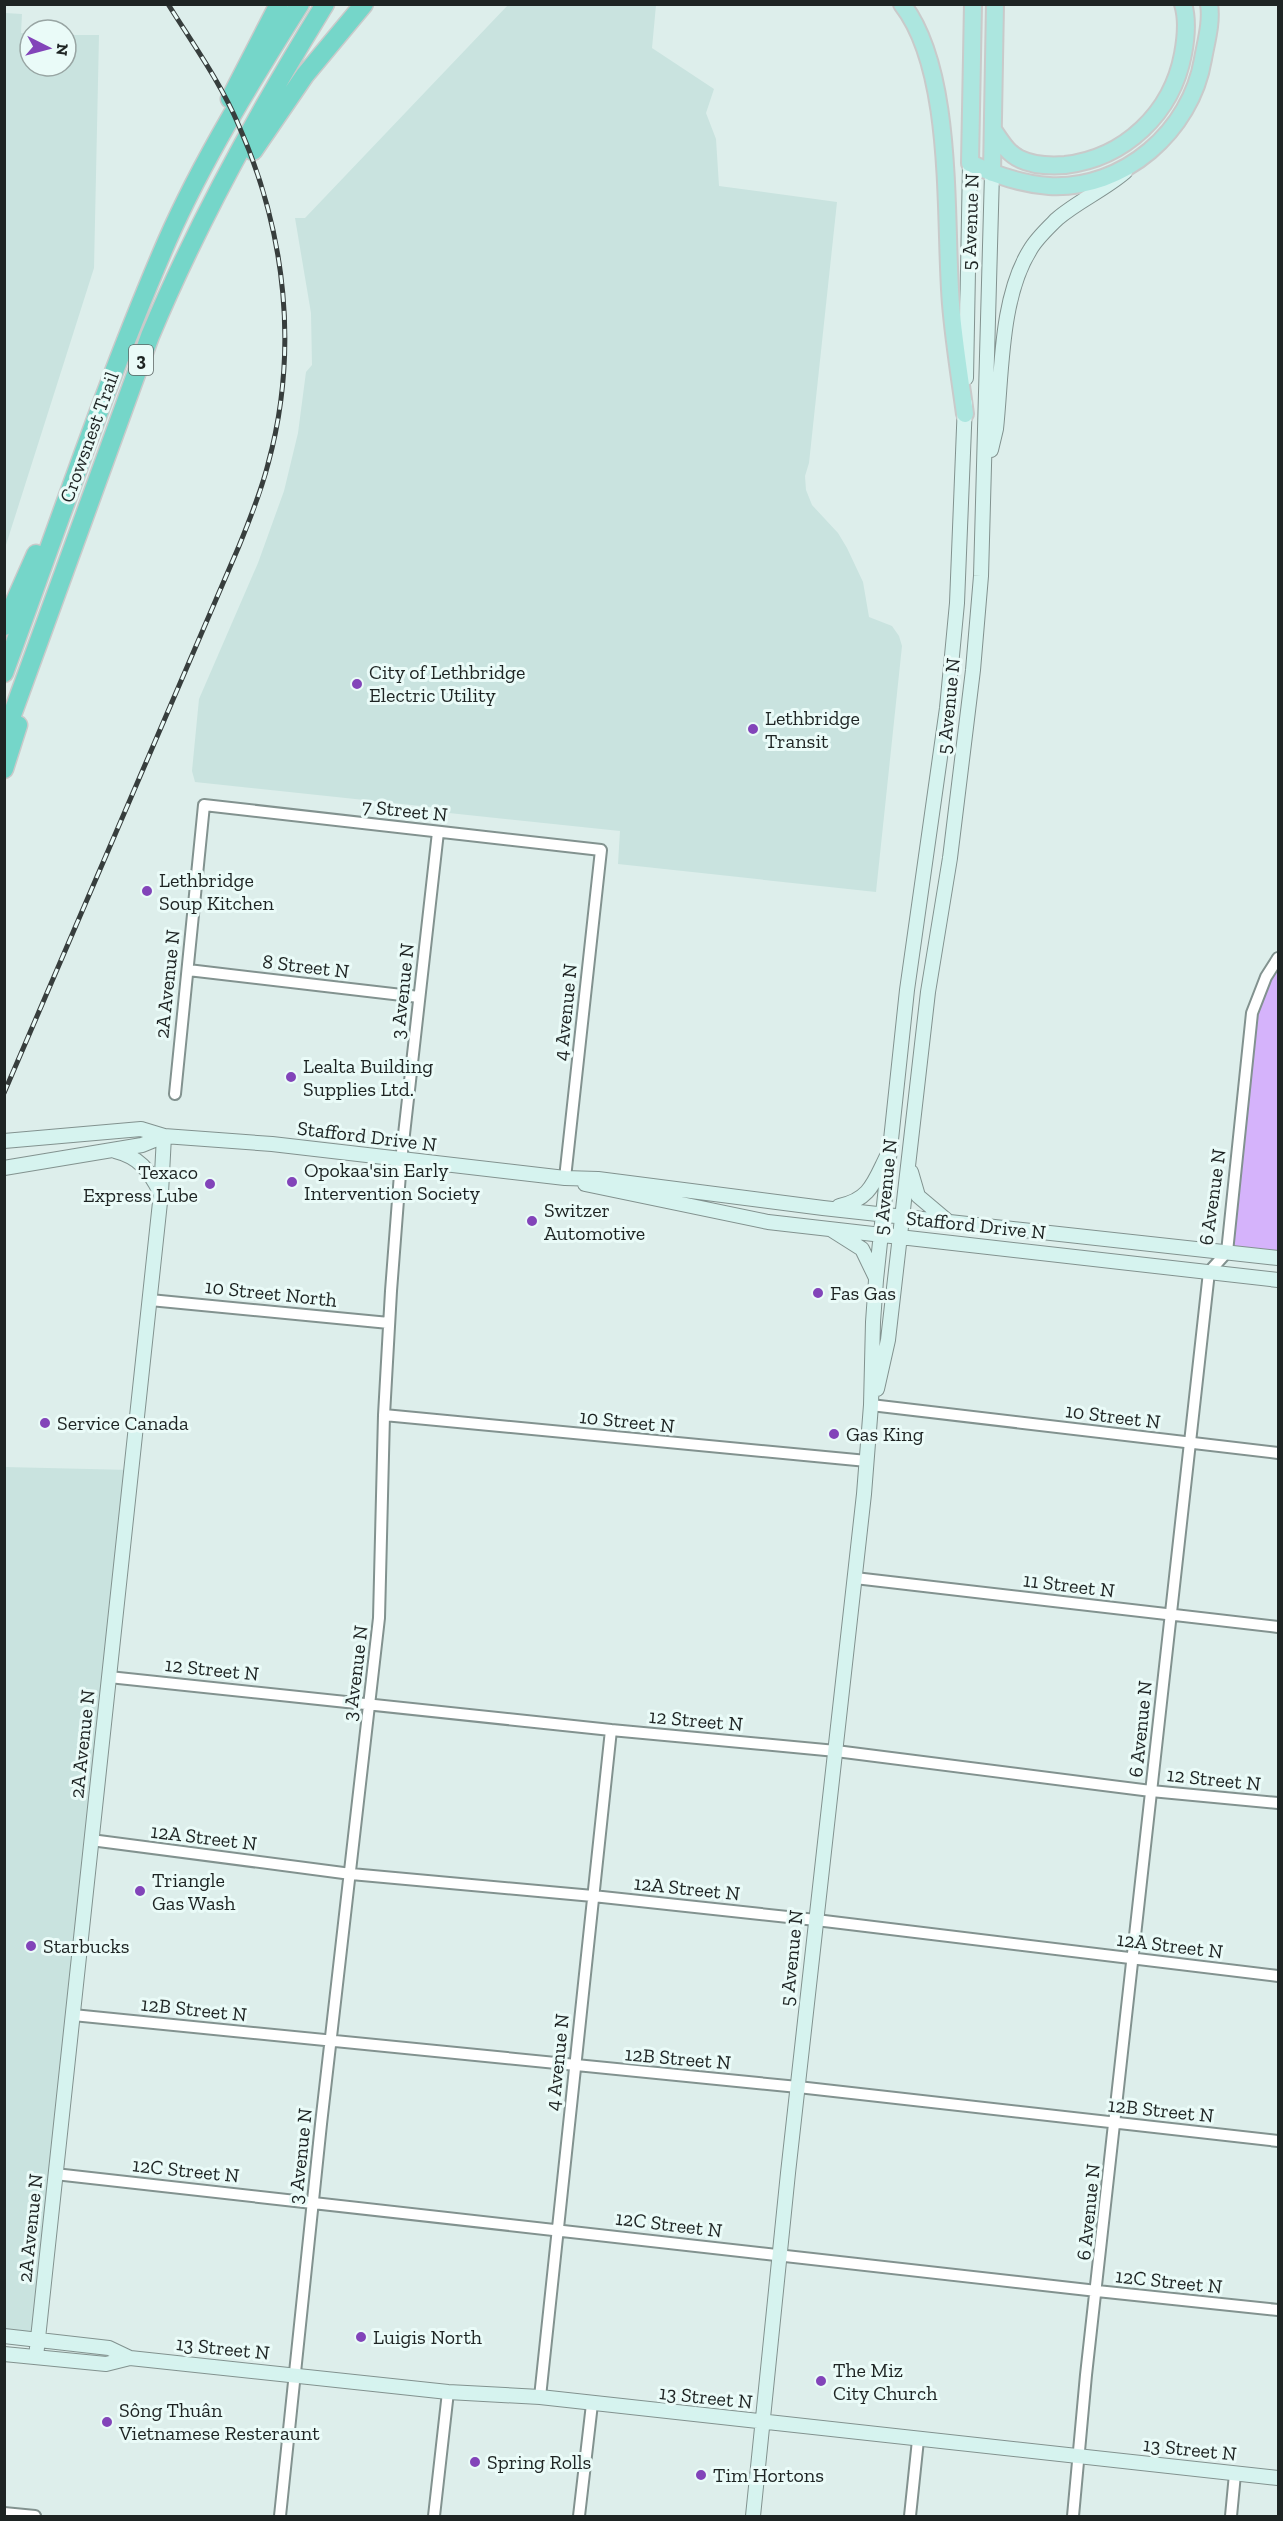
<svg xmlns="http://www.w3.org/2000/svg" width="1283" height="2521" font-family="'Zilla Slab',serif">
<style>
.built{fill:#c9e3df}
.green{fill:#d5b3fb}
.lines{fill:none;stroke-linecap:round;stroke-linejoin:round}
.street-casing{stroke:#82928f;stroke-width:14}
.secondary-casing{stroke:#82928f;stroke-width:16}
.primary-casing{stroke:#c9caca;stroke-width:20}
.highway-casing{stroke:#c9caca;stroke-width:21}
.street{stroke:#fff;stroke-width:10}
.secondary{stroke:#d6f3ef;stroke-width:14}
.primary{stroke:#ace6df;stroke-width:16}
.highway{stroke:#75d6c9;stroke-width:18}
.rail-casing{stroke:#373e3d;stroke-width:5}
.rail{stroke:#eafbf8;stroke-width:3;stroke-dasharray:9;stroke-linecap:butt}
.poi-dot{fill:#8244b9;stroke:#eafbf8;stroke-width:2}
.labels{text-anchor:middle;stroke-width:6;stroke-linejoin:round;paint-order:stroke}
.shield{fill:#eafbf8;stroke:#5b6463;stroke-width:1.5}
.shield-label{font-size:18px;font-weight:bold;fill:#1e2423}
.street-label{font-size:20px;fill:#1e2423;stroke:#eafbf8}
.poi-label{font-size:20px;fill:#1e2423;stroke:#eafbf8;text-anchor:start}
</style>
<rect width="100%" height="100%" fill="#ddeeeb"/>
<!-- built -->
<path class="built" d="M508,5H656L652,48L714,89L706,113L716,139L719,186L837,202L809,463L805,476L806,490L812,505L838,533L847,548L863,582L869,617L892,626L899,636L902,646L876,892L618,864L620,831L449,813V809L195,782L192,771L199,699L258,563L284,491L298,433L306,372L312,365L311,313L295,218H305Z
M5,13L22,14L21,33L30,34V66H66V35H99L94,268L5,548Z
M5,1467L131,1470L36,2337L5,2333Z"/>
<!-- green -->
<path class="green" d="M1278,958V1258L1227,1252L1251,1026Z"/>
<g class="lines">
<defs>
<path id="street" d="M188,970L419,997
M175,1094L204,805L601,850L565,1178
M150,1300L389,1323
M871,1405L1278,1453
M384,1415L867,1461
M855,1578L1278,1627
M109,1677L611,1730L836,1751L1151,1791L1278,1803
M91,1840L351,1874L593,1896L816,1920L1278,1976
M73,2015L798,2087L1278,2141
M55,2174L1097,2291L1278,2310
M540,2397L611,1730
M4,2513L35,2516
M280,2516L321,2124L379,1618L384,1415L391,1291L401,1161L438,832
M434,2516L448,2392
M579,2516L592,2404
M910,2516L918,2440
M1073,2516L1086,2375L1209,1272L1227,1252L1252,1013L1266,977L1278,958
M1231,2516L1235,2474"/>
<path id="secondary" d="M966,378L970,163
M991,450L996,429C1002,374 1000,298 1030,250C1036,239 1048,228 1057,219C1078,201 1104,190 1125,172
M4,1141L141,1129L164,1136L272,1144L565,1178L598,1179L823,1208L1278,1258
M115,1151C139,1157 149,1170 160,1192
M4,1168L142,1145L164,1136
M911,1172L918,1196L950,1223
M585,1184L768,1222L1278,1280
M839,1206C870,1200 874,1182 887,1156
M832,1230L862,1249L876,1278
M877,1389L888,1340L928,992L950,858L973,670L981,576L992,173
M4,2336L109,2348L130,2358
M4,2354L106,2364L130,2358L448,2392L540,2397L1278,2478
M36,2357L161,1193L164,1136
M753,2516L788,2173L864,1494L871,1405L873,1322L876,1280L907,990L947,708L957,603L965,403"/>
<path id="primary" d="M902,4C955,72 944,220 951,304C954,341 960,377 965,414
M973,4L970,163C995,175 1021,184 1049,186C1124,190 1191,131 1203,59C1206,42 1212,22 1209,4
M993,130C1001,141 1007,153 1020,159C1034,166 1050,166 1065,165C1125,158 1172,113 1183,54C1186,38 1188,20 1183,4
M992,173L995,4"/>
<path id="highway" d="M230,99L279,4
M253,151L305,75L364,4
M4,626L36,554
M4,673C57,529 106,382 167,241C203,159 252,80 300,4
M4,737L150,336C198,221 259,111 325,4
M4,769L18,725"/>
</defs>
<!-- street casing -->
<use href="#street" class="street-casing"/>
<!-- secondary casing -->
<use href="#secondary" class="secondary-casing"/>
<!-- primary casing -->
<use href="#primary" class="primary-casing"/>
<!-- highway casing -->
<use href="#highway" class="highway-casing"/>
<!-- street -->
<use href="#street" class="street"/>
<!-- secondary -->
<use href="#secondary" class="secondary"/>
<!-- primary -->
<use href="#primary" class="primary"/>
<!-- highway -->
<use href="#highway" class="highway"/>
<defs>
<path id="rail" d="M4,1093L239,546C250,519 261,492 268,464C299,351 286,233 239,126C221,83 193,44 168,4"/>
</defs>
<!-- rail casing -->
<use href="#rail" class="rail-casing"/>
<!-- rail -->
<use href="#rail" class="rail"/>
</g>
<!-- markers -->
<g class="poi-dot">
<circle cx="357" cy="684" r="6"/>
<circle cx="753" cy="729" r="6"/>
<circle cx="147" cy="891" r="6"/>
<circle cx="291" cy="1077" r="6"/>
<circle cx="292" cy="1182" r="6"/>
<circle cx="210" cy="1184" r="6"/>
<circle cx="532" cy="1221" r="6"/>
<circle cx="818" cy="1293" r="6"/>
<circle cx="45" cy="1423" r="6"/>
<circle cx="834" cy="1434" r="6"/>
<circle cx="140" cy="1891" r="6"/>
<circle cx="31" cy="1946" r="6"/>
<circle cx="361" cy="2337" r="6"/>
<circle cx="821" cy="2381" r="6"/>
<circle cx="107" cy="2422" r="6"/>
<circle cx="475" cy="2462" r="6"/>
<circle cx="701" cy="2475" r="6"/>
</g>
<g class="labels">
<!-- shield labels -->
<rect class="shield" x="129" y="345" width="24" height="30" rx="4.5"/>
<g class="shield-label">
<text x="141" y="366">3</text>
</g>
<!-- street labels -->
<g class="street-label">
<text transform="translate(970 222) rotate(-88)" y="7">5 Avenue N</text>
<text transform="translate(89 437) rotate(-70)" y="7">Crowsnest Trail</text>
<text transform="translate(948 706) rotate(-84)" y="7">5 Avenue N</text>
<text transform="translate(405 810) rotate(6)" y="7">7 Street N</text>
<text transform="translate(306 966) rotate(7)" y="7">8 Street N</text>
<text transform="translate(167 984) rotate(-84)" y="7">2A Avenue N</text>
<text transform="translate(402 991) rotate(-84)" y="7">3 Avenue N</text>
<text transform="translate(565 1012) rotate(-84)" y="7">4 Avenue N</text>
<text transform="translate(367 1136) rotate(7)" y="7">Stafford Drive N</text>
<text transform="translate(885 1187) rotate(-84)" y="7">5 Avenue N</text>
<text transform="translate(1212 1197) rotate(-82)" y="7">6 Avenue N</text>
<text transform="translate(976 1225) rotate(6)" y="7">Stafford Drive N</text>
<text transform="translate(271 1293) rotate(6)" y="7">10 Street North</text>
<text transform="translate(1113 1416) rotate(7)" y="7">10 Street N</text>
<text transform="translate(627 1421) rotate(6)" y="7">10 Street N</text>
<text transform="translate(1069 1585) rotate(7)" y="7">11 Street N</text>
<text transform="translate(212 1669) rotate(6)" y="7">12 Street N</text>
<text transform="translate(355 1673) rotate(-83)" y="7">3 Avenue N</text>
<text transform="translate(696 1720) rotate(5)" y="7">12 Street N</text>
<text transform="translate(1140 1729) rotate(-84)" y="7">6 Avenue N</text>
<text transform="translate(82 1744) rotate(-84)" y="7">2A Avenue N</text>
<text transform="translate(1214 1779) rotate(6)" y="7">12 Street N</text>
<text transform="translate(204 1837) rotate(7)" y="7">12A Street N</text>
<text transform="translate(687 1888) rotate(6)" y="7">12A Street N</text>
<text transform="translate(1170 1945) rotate(7)" y="7">12A Street N</text>
<text transform="translate(791 1958) rotate(-84)" y="7">5 Avenue N</text>
<text transform="translate(194 2009) rotate(6)" y="7">12B Street N</text>
<text transform="translate(678 2058) rotate(5)" y="7">12B Street N</text>
<text transform="translate(557 2062) rotate(-84)" y="7">4 Avenue N</text>
<text transform="translate(1161 2110) rotate(6)" y="7">12B Street N</text>
<text transform="translate(300 2156) rotate(-84)" y="7">3 Avenue N</text>
<text transform="translate(186 2170) rotate(6)" y="7">12C Street N</text>
<text transform="translate(1088 2212) rotate(-84)" y="7">6 Avenue N</text>
<text transform="translate(669 2224) rotate(7)" y="7">12C Street N</text>
<text transform="translate(30 2228) rotate(-84)" y="7">2A Avenue N</text>
<text transform="translate(1169 2281) rotate(6)" y="7">12C Street N</text>
<text transform="translate(223 2348) rotate(6)" y="7">13 Street N</text>
<text transform="translate(706 2397) rotate(6)" y="7">13 Street N</text>
<text transform="translate(1190 2449) rotate(6)" y="7">13 Street N</text>
</g>
<!-- poi labels -->
<g class="poi-label">
<text x="369" y="679">City of Lethbridge<tspan x="369" dy="23">Electric Utility</tspan></text>
<text x="765" y="725">Lethbridge<tspan x="765" dy="23">Transit</tspan></text>
<text x="159" y="887">Lethbridge<tspan x="159" dy="23">Soup Kitchen</tspan></text>
<text x="303" y="1073">Lealta Building<tspan x="303" dy="23">Supplies Ltd.</tspan></text>
<text x="304" y="1177">Opokaa'sin Early<tspan x="304" dy="23">Intervention Society</tspan></text>
<text x="198" y="1179" text-anchor="end">Texaco<tspan x="198" dy="23">Express Lube</tspan></text>
<text x="544" y="1217">Switzer<tspan x="544" dy="23">Automotive</tspan></text>
<text x="830" y="1300">Fas Gas</text>
<text x="57" y="1430">Service Canada</text>
<text x="846" y="1441">Gas King</text>
<text x="152" y="1887">Triangle<tspan x="152" dy="23">Gas Wash</tspan></text>
<text x="43" y="1953">Starbucks</text>
<text x="373" y="2344">Luigis North</text>
<text x="833" y="2377">The Miz<tspan x="833" dy="23">City Church</tspan></text>
<text x="119" y="2417">Sông Thuân<tspan x="119" dy="23">Vietnamese Resteraunt</tspan></text>
<text x="487" y="2469">Spring Rolls</text>
<text x="713" y="2482">Tim Hortons</text>
</g>
</g>
<!-- border -->
<rect width="1283" height="2521" fill="none" stroke="#1e2423" stroke-width="12"/>
<!-- north arrow -->
<g transform="translate(48 48) rotate(96)"><circle r="28" fill="#eafbf8" stroke="#98a5a3" stroke-width="1.5"/>
<path d="M0-4.5L10 22L0 15L-10 22Z" fill="#8244b9"/>
<text y="-9" font-size="16" font-weight="bold" text-anchor="middle" fill="#1e2423">N</text>
</g>
</svg>
